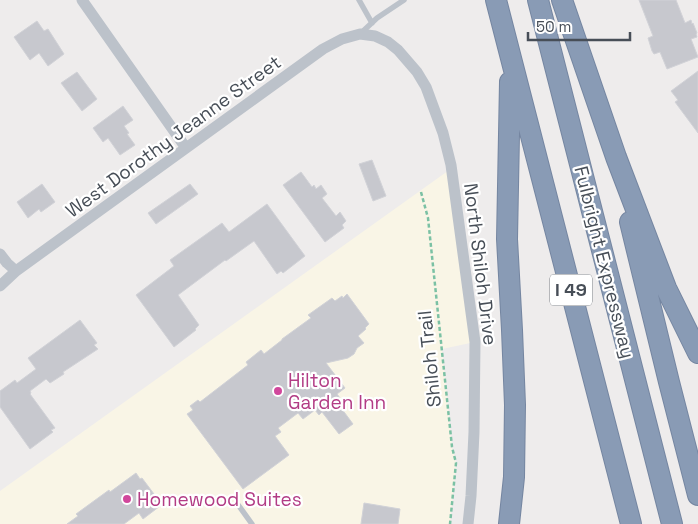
<svg xmlns="http://www.w3.org/2000/svg" width="698" height="524" font-family="'Space Grotesk',sans-serif">
<style>
.commercial{fill:#f9f5e6}
.building{fill:#c7c8ce;stroke:#d1d2d7}
.lines{fill:none;stroke-linecap:round;stroke-linejoin:round}
.motorway-casing{stroke:#7586a1;stroke-width:22}
.path{stroke:#7bc1a4;stroke-width:2.5;stroke-dasharray:4 2.5;stroke-linecap:butt}
.service{stroke:#bcc2ca;stroke-width:5.5}
.minor{stroke:#bcc2ca;stroke-width:11}
.motorway{stroke:#899bb5;stroke-width:20}
.hotel-dot{fill:#d1479c;stroke:#fff;stroke-width:2}
.labels{text-anchor:middle;stroke-width:4.5;stroke-linejoin:round;paint-order:stroke}
.shield{fill:#fff;stroke:#7e8389;stroke-width:1}
.shield-label{font-size:18px;font-weight:bold;fill:#474e57}
.street-label{font-size:19px;fill:#474e57;stroke:#fff}
.hotel-label{font-size:19px;fill:#b23c85;stroke:#fff;text-anchor:start}
</style>
<rect width="100%" height="100%" fill="#eeecec"/>
<!-- commercial -->
<path class="commercial" d="M452,168L475,342L442,349L452,447L456,463L450,524H0V491Z"/>
<!-- building -->
<path class="building" d="M639,0H676L685,23L691,20L692,24L693,23L697,33L696,34L697,37L691,39L698,57L667,69L660,52L654,54L652,51L648,38L653,36Z
M37,21L44,31L48,29L64,54L48,66L39,53L30,60L14,37Z
M698,71V133L675,102L678,100L671,91Z
M77,72L97,99L82,111L61,83Z
M123,106L133,120L124,126L129,133L127,134L135,145L120,155L108,138L103,142L93,128Z
M372,160L386,196L373,201L359,164Z
M301,172L312,187L314,185L316,189L321,185L327,194L322,198L336,216L340,212L346,221L342,225L344,228L325,242L283,185Z
M42,184L55,202L41,212L39,209L28,218L17,202Z
M190,184L198,194L156,224L148,213Z
M267,204L305,256L283,273L281,271L277,274L254,241L226,261L225,260L178,295L199,325L195,329L196,330L174,347L136,295L174,266L170,260L222,223L229,232Z
M347,294L369,324L365,328L366,329L358,336L364,343L357,348L354,354L348,358L326,363L345,388L337,394L340,398L336,401L353,424L339,434L322,412L319,415L315,410L303,419L298,413L278,428L281,432L275,436L289,455L243,489L187,414L193,410L190,406L198,400L200,402L248,365L246,362L261,350L264,354L282,340V339L311,318L308,315L332,298L335,301L342,296L343,298Z
M80,320L97,343L94,345L98,349L63,372L64,374L50,383L46,379L30,391L31,393L30,394L55,428L51,430L53,432L30,449L0,407V391L15,380L17,383L36,369L28,358Z
M136,473L140,479L142,478L157,498L155,499L160,506L143,519L139,513L124,524H67L78,516L76,514L109,490L110,492Z
M364,503L400,509L398,524H361Z"/>
<g class="lines">
<defs>
<path id="motorway" d="M496,0L631,524
M538,0L672,524
M562,0L616,157L666,288L698,353
M630,222L669,382L698,495
M509,524L514,477L515,405L512,330L507,239L510,82"/>
</defs>
<!-- motorway casing -->
<use href="#motorway" class="motorway-casing"/>
<!-- path -->
<path class="path" d="M421,192L428,218L452,447L456,463L450,524"/>
<!-- service -->
<path class="service" d="M359,0L372,23
M360,34L377,18L404,0
M239,506L252,524"/>
<!-- minor -->
<path class="minor" d="M82,0L186,148
M0,254L7,263L16,271
M0,286L16,271L323,49L342,39L360,34L375,36L388,42L398,50L417,72L426,87L443,133L451,165L475,342L474,432L471,496L468,524"/>
<!-- motorway -->
<use href="#motorway" class="motorway"/>
</g>
<!-- markers -->
<g class="hotel-dot">
<circle cx="278" cy="391" r="5"/>
<circle cx="127" cy="499" r="5"/>
</g>
<g class="labels">
<!-- shield labels -->
<rect class="shield" x="550" y="274.5" width="42" height="31" rx="4"/>
<g class="shield-label">
<text x="571" y="296">I 49</text>
</g>
<!-- street labels -->
<g class="street-label">
<text transform="translate(173 136) rotate(-36)" y="7">West Dorothy Jeanne Street</text>
<text transform="translate(605 262) rotate(76)" y="7">Fulbright Expressway</text>
<text transform="translate(481 264) rotate(83)" y="7">North Shiloh Drive</text>
<text transform="translate(429 359) rotate(-96)" y="7">Shiloh Trail</text>
</g>
<!-- hotel labels -->
<g class="hotel-label">
<text x="288" y="387">Hilton<tspan x="288" dy="22">Garden Inn</tspan></text>
<text x="137" y="506">Homewood Suites</text>
</g>
</g>
<!-- scale -->
<path d="M528 32v8h102v-8" fill="none" stroke="#474e57" stroke-width="2.5"/>
<text x="536" y="32" font-size="15" fill="#474e57" stroke="#ffffff" stroke-width="4" paint-order="stroke">50 m</text>
</svg>
